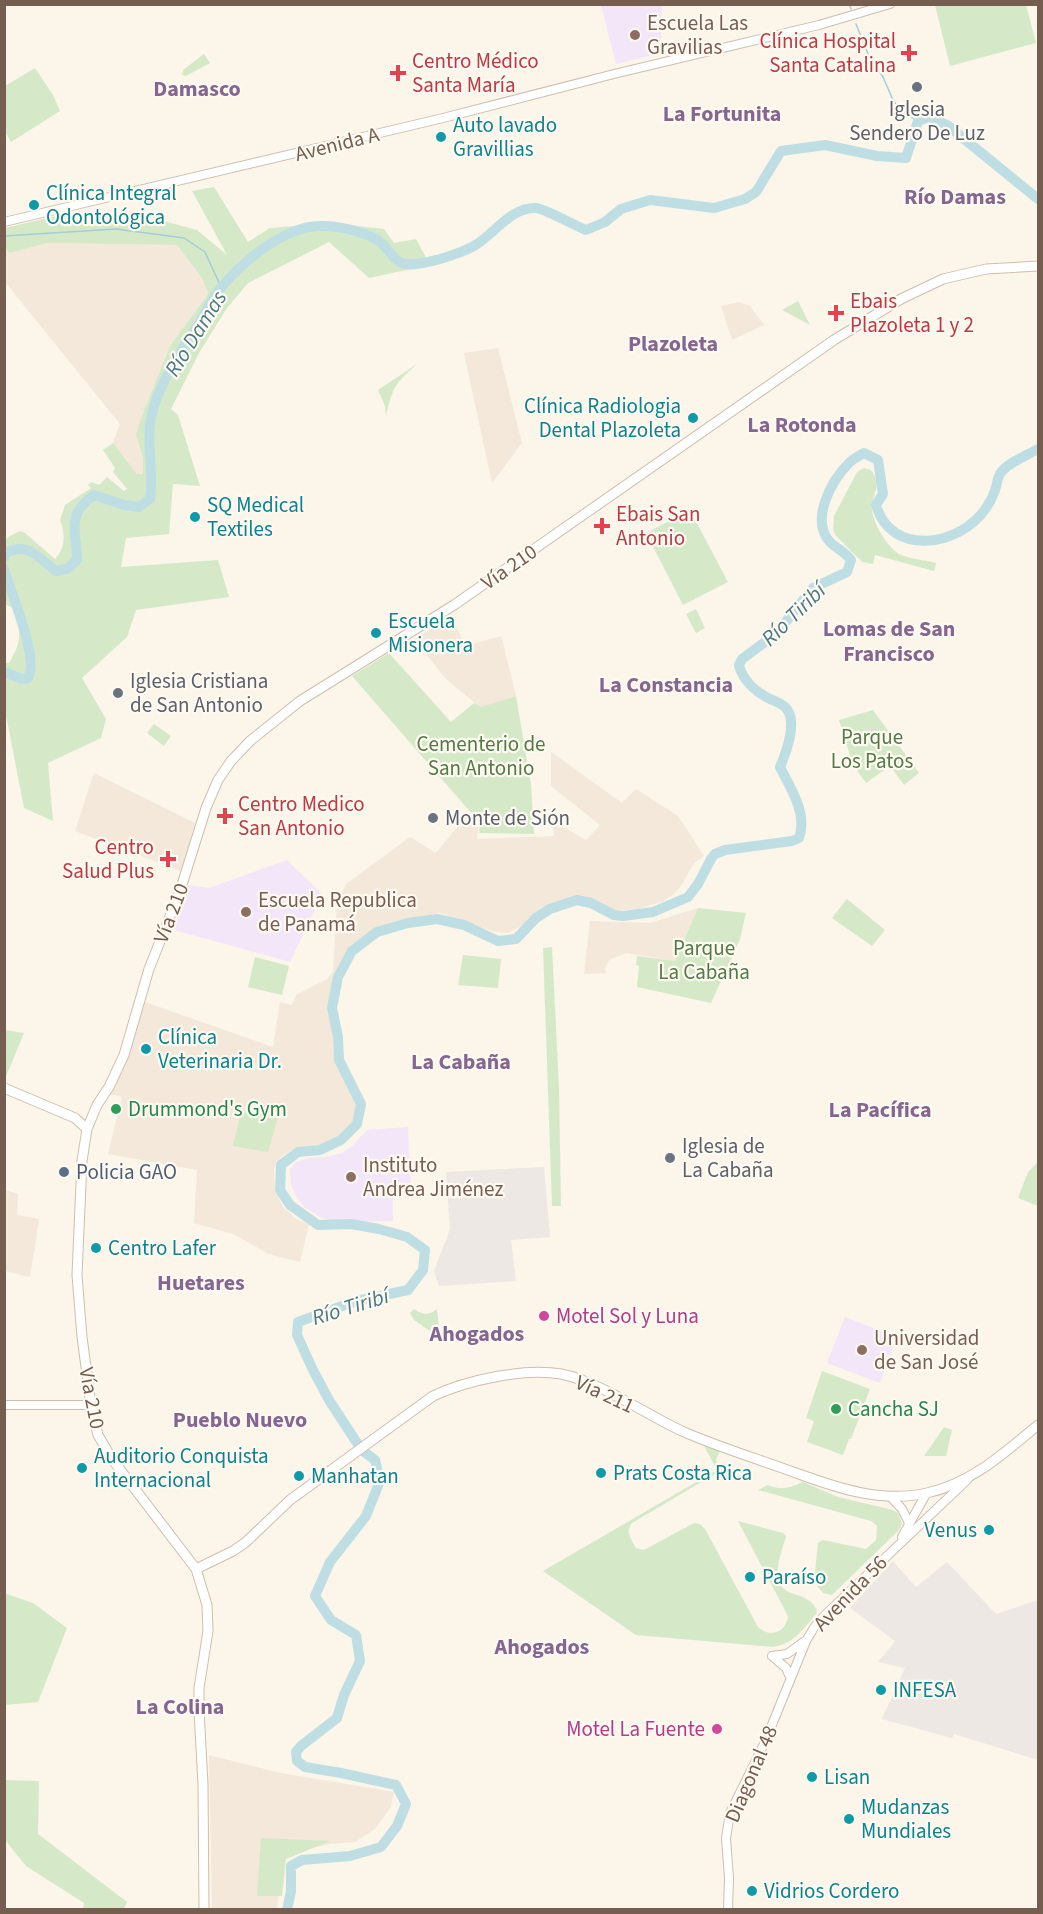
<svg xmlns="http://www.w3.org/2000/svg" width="1043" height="1914" font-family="'Source Sans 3',sans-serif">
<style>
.residential{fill:#f3e8d9}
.industrial{fill:#ede8e3}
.education{fill:#f2e6f8}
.green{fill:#d5e9c9}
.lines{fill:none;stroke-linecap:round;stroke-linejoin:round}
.stream{stroke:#a6ccd5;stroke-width:1.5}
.river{stroke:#bfdee4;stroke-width:10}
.tertiary-casing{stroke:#cdbeb0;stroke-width:10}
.secondary-casing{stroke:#d0beae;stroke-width:11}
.tertiary{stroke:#fff;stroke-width:8}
.secondary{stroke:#fff;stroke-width:9}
.education-dot{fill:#8d6e63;stroke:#fef9f1;stroke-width:2}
.health-dot{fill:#e0444e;stroke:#fef9f1;stroke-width:2}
.worship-dot{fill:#6b7280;stroke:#fef9f1;stroke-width:2}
.culture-dot{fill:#0f9aa8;stroke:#fef9f1;stroke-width:2}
.leisure-dot{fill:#2e9e5b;stroke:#fef9f1;stroke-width:2}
.service-dot{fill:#5c6f8a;stroke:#fef9f1;stroke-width:2}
.hotel-dot{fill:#d1479c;stroke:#fef9f1;stroke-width:2}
.labels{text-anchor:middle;stroke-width:4.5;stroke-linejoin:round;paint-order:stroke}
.education-label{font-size:21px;fill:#785e54;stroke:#fef9f1;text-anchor:start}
.health-label{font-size:21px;fill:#be3a42;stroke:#fef9f1;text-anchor:start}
.worship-label{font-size:21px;fill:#5b616d;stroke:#fef9f1;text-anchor:start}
.culture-label{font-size:21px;fill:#0d838f;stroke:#fef9f1;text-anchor:start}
.street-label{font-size:21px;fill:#755e4f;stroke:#fef9f1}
.park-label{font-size:21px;fill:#547a47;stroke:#fef9f1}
.leisure-label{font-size:21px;fill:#27864d;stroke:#fef9f1;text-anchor:start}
.service-label{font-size:21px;fill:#4e5e75;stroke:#fef9f1;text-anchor:start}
.hotel-label{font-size:21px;fill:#b23c85;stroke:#fef9f1;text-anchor:start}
.neighbourhood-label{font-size:22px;font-weight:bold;fill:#846690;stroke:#fef9f1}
.water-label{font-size:22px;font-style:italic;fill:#497a86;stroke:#fef9f1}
</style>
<rect width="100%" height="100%" fill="#fbf5ea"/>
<!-- residential -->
<path class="residential" d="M47,243L177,245L202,278L208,294L170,346L141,418L136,434L143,458V474H137L113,443L120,424L5,282L4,249L10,253Z
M739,302L750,306L764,325L732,340L721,306Z
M498,348L522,443L492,483L464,353Z
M451,617L466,646L501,636L516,696L481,708L445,678L414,639Z
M551,752L622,803L636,789L678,816L704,856L694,863L681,886L672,895L664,901L637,909L611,911L605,907L575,896L559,901L540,910L520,927L507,933L492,931L440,913L409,919L378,928L349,948L336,976L330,1004L335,1063L356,1103L353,1123L338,1136L321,1145L296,1147L281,1157L274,1168L275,1192L283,1207L296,1219L309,1224L300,1262L269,1254L233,1234L194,1223L197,1170L108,1154L122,1097L111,1094L127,1056L145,1002L273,1047L280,1002L292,1005L296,995L327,979L333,972L337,903L346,884L410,837L436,853L467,815L478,828L477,839L554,836L553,821L586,840L600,825L551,786Z
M94,773L195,823L181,871L75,831Z
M698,908L675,961L626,953L609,960L605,968L606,973L584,974L590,921L650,923Z
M5,1190L18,1194L17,1215L39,1219L30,1277L5,1271Z
M209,1755L281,1773L394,1792L391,1807L375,1829L355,1842L329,1844L283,1855L277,1909H212Z"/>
<!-- industrial -->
<path class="industrial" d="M544,1167L550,1237L511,1240L516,1281L439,1286L434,1271L450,1229L446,1172Z
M893,1561L916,1587L947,1562L996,1614L1038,1600V1760L954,1734L952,1738L882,1719L905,1668L878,1662L895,1641L850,1608Z"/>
<!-- education -->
<path class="education" d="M601,5H662L661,53L616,64Z
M287,860L322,894L290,962L174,930L188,885L209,888Z
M408,1127L411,1189L393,1191V1221L338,1222L322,1218L304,1207L296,1196L291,1185L290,1169L296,1162L309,1158L326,1157L342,1153L353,1145L367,1130Z
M845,1317L897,1337L880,1383L827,1363Z"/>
<!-- green -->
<path class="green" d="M935,5H1026L1036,43L950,66Z
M204,54L210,63L186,76L182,75L183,70Z
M35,68L53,95L60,111L11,142L5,131V86Z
M214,187L248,242L270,228L330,223L384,229L394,243L416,239L430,265L369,278L329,242L248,283L227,308L199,353L171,409L178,415L200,486L173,484L169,534L126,538L121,567L218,560L229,597L136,610L127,637L82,678L106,719L101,738L48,763L53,821L24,808L5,710V663H9C23,640 21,632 13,608L5,604V541L8,537L20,531L25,533L55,559C66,548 65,533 60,520L65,505L91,488L88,485L91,482L99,485L107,477L124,491L127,489L113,472L115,468L103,450L113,443L137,474H143V458L136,434L141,418L170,346L208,294L202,278L177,245L47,243L10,253L5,249V228L60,215L70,224L86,223L88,226L160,220L197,230L227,255L192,191Z
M798,301L810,325L782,310Z
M417,364C394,385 393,386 386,416L385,406L378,390Z
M864,468L871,470C882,485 874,490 872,505C870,519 887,547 899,554C909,559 925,560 936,563L934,571L875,555L873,564L862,562L836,536L833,530L834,516L857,472Z
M690,510L728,582L683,605L646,533Z
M696,609L705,628L696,633L686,614Z
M389,653L451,722L474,703L481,707L516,696L531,785L534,834L479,833L480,823L352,676Z
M873,710L919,773L904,785L890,766L866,783L853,765L839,720Z
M154,724L171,736L164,746L147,733Z
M847,899L885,930L872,946L832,918Z
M698,908L746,913L740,939L711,1003L637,987L639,966L636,965L637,956L675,961Z
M552,947L559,1088L561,1206H552L543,948Z
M463,955L501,959L498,988L458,985Z
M255,957L289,966L282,995L248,987Z
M5,1030L24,1033L5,1079L4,1030Z
M241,1112L278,1117L268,1152L233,1146Z
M1038,1162V1206L1018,1198L1028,1172Z
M414,1309C423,1315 428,1316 437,1309L440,1338L414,1320L410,1313Z
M822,1371L870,1389L851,1439H849L843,1455L807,1442L814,1421L806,1418Z
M944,1427L952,1430L946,1456H924Z
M703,1444L720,1451L716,1460L720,1471L632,1523C625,1532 631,1539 636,1548L644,1550L694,1523L700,1524L705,1529L758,1627C770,1638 786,1633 788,1616L738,1521L783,1533L786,1536C781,1556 766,1586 794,1594C805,1597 812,1601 817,1610L816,1614C803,1629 793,1645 772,1647L636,1635L543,1571L717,1470Z
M803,1482L838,1497L893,1510L898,1513L902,1523L899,1530L832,1595L823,1593L814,1582L818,1543L823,1540L866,1549L876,1540L877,1526L871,1521L758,1490L768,1485C782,1491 789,1488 803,1482Z
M4,1593L33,1603L67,1628L38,1702L5,1705Z
M5,1780L39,1781L38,1834L127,1902L124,1909H83L84,1903L26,1866L5,1840Z
M261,1838L330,1841L286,1859L282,1896H257Z"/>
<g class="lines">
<!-- stream -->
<path class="stream" d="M849,4L851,9
M856,24L868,54L883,77L893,100L899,109L918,121
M4,236L116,229L184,238L205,252L221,287"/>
<!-- river -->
<path class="river" d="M4,558L5,554C26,540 39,558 56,571L67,569L77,560C76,528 66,515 94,495L124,505L139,507L150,499C155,469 144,440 153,410C162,378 182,350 200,322C207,309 214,295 224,284C246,259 285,227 319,226C336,225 361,231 376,239C391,248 393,268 416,264C433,262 456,255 472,247C494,236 509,207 536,208C546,209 575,226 586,230L605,222L621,209L650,200L714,208L745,199L756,192L781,151L825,145L877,156L906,158L918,121L929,117L947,125L1038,199
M4,569C10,591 40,660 28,678L22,679L4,672
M359,1446L329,1400L313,1370L297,1335L298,1322L356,1301L408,1290L423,1270L425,1250L407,1237L379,1229L351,1224L318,1225L290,1205L280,1190L281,1165L298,1152L320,1150L341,1140L357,1124L361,1104L339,1060L338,1037L332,1008L338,977L352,951L377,932L408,923L437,919L464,925L498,941L516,939L536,918L550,909L577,900L591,903L614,915L623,916L653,912L688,897L698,884L711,859L715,854L725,850L792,841L799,838C808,814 790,787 780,767C786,753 798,721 786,708C783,704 775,701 770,699C757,693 742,680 739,665L742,659L776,634L813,588L847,572L851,560C845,552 837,549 830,542C810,520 831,481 849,463C853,459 859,456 864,453L878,460L883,494L876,505C891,558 961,546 986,508C990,502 994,494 996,487C997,483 998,477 1000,474C1006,463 1028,455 1038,449
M287,1910L291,1891V1866L302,1860L350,1856L381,1847L397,1826L406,1804L396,1785L341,1773L305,1767L297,1761L296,1752L301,1746L337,1718L344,1695L360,1661L356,1635L331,1620L315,1596L330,1562L366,1516L380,1481L375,1460L363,1451"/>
<defs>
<path id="tertiary" d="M4,222L443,118L614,74L819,25L890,4
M4,1405H91
M890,1496L902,1509L909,1523
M902,1537L926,1494
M772,1656L787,1654L805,1641
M772,1656L786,1668L790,1677
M728,1910L729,1878L726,1838L730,1813L765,1742L806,1641L815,1626L824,1616L967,1480"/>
<path id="secondary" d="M4,1088L75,1118L87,1129
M196,1569L233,1551L246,1542L290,1500L433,1396C467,1380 523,1368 561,1374C599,1381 648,1416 684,1432C721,1448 761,1460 799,1474C840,1489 883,1503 927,1493C972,1483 1004,1453 1038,1425
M204,1910L203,1784L199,1711V1688L208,1631L207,1605L196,1569L112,1459L98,1435L91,1405L82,1337L77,1275L82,1161L87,1129L97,1105L109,1087L124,1055L149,969L180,891L206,808L218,780L231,761L250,741L300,701L454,605L834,340L901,299L943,279L986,269L1038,266"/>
</defs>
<!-- tertiary casing -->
<use href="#tertiary" class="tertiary-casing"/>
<!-- secondary casing -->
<use href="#secondary" class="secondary-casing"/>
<!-- tertiary -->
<use href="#tertiary" class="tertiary"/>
<!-- secondary -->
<use href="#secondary" class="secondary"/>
</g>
<!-- markers -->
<g class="education-dot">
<circle cx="635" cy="35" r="6"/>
<circle cx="246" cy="912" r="6"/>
<circle cx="351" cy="1177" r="6"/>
<circle cx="862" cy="1350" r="6"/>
</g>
<g class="health-dot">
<path d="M906 44h6v6h6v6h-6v6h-6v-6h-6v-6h6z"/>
<path d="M395 64h6v6h6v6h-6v6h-6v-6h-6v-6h6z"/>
<path d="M833 304h6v6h6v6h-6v6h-6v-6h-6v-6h6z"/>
<path d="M599 517h6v6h6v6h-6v6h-6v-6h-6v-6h6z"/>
<path d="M222 807h6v6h6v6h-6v6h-6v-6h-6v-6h6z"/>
<path d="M165 850h6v6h6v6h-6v6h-6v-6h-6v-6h6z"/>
</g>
<g class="worship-dot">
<circle cx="917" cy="87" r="6"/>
<circle cx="118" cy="693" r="6"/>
<circle cx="433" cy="818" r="6"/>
<circle cx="670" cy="1158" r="6"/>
</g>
<g class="culture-dot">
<circle cx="441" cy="137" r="6"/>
<circle cx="34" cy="205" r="6"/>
<circle cx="693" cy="418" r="6"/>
<circle cx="195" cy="517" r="6"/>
<circle cx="376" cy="633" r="6"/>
<circle cx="146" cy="1049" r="6"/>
<circle cx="96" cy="1248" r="6"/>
<circle cx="82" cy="1468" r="6"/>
<circle cx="601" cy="1473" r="6"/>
<circle cx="299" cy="1476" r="6"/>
<circle cx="989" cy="1530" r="6"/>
<circle cx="750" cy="1577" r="6"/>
<circle cx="881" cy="1690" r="6"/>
<circle cx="812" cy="1777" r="6"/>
<circle cx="849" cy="1819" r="6"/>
<circle cx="752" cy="1891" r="6"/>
</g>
<g class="leisure-dot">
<circle cx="116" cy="1109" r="6"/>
<circle cx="836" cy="1409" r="6"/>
</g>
<circle class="service-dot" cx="64" cy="1172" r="6"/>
<g class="hotel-dot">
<circle cx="544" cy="1316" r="6"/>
<circle cx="717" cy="1729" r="6"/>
</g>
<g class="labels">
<!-- education labels -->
<g class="education-label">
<text x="647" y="30">Escuela Las<tspan x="647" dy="24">Gravilias</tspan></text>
<text x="258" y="907">Escuela Republica<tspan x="258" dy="24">de Panamá</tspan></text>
<text x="363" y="1172">Instituto<tspan x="363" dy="24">Andrea Jiménez</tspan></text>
<text x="874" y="1345">Universidad<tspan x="874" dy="24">de San José</tspan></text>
</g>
<!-- health labels -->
<g class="health-label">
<text x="896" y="48" text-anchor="end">Clínica Hospital<tspan x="896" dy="24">Santa Catalina</tspan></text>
<text x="412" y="68">Centro Médico<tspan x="412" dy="24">Santa María</tspan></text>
<text x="850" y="308">Ebais<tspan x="850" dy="24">Plazoleta 1 y 2</tspan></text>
<text x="616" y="521">Ebais San<tspan x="616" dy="24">Antonio</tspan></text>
<text x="238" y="811">Centro Medico<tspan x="238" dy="24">San Antonio</tspan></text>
<text x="154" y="854" text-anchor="end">Centro<tspan x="154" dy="24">Salud Plus</tspan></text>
</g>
<!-- worship labels -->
<g class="worship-label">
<text x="917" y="116" text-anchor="middle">Iglesia<tspan x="917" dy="24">Sendero De Luz</tspan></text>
<text x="130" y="688">Iglesia Cristiana<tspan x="130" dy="24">de San Antonio</tspan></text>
<text x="445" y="825">Monte de Sión</text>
<text x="682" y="1153">Iglesia de<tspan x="682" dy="24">La Cabaña</tspan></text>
</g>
<!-- culture labels -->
<g class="culture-label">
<text x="453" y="132">Auto lavado<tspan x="453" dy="24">Gravillias</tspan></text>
<text x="46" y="200">Clínica Integral<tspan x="46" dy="24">Odontológica</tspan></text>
<text x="681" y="413" text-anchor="end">Clínica Radiologia<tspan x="681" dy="24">Dental Plazoleta</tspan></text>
<text x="207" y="512">SQ Medical<tspan x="207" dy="24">Textiles</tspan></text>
<text x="388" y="628">Escuela<tspan x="388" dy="24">Misionera</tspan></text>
<text x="158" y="1044">Clínica<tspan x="158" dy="24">Veterinaria Dr.</tspan></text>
<text x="108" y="1255">Centro Lafer</text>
<text x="94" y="1463">Auditorio Conquista<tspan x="94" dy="24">Internacional</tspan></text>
<text x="613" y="1480">Prats Costa Rica</text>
<text x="311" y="1483">Manhatan</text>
<text x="977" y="1537" text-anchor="end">Venus</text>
<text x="762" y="1584">Paraíso</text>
<text x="893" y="1697">INFESA</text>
<text x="824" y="1784">Lisan</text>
<text x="861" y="1814">Mudanzas<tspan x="861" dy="24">Mundiales</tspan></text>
<text x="764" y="1898">Vidrios Cordero</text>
</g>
<!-- street labels -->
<g class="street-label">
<text transform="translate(337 144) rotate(-14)" y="7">Avenida A</text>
<text transform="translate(509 567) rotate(-35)" y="7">Vía 210</text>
<text transform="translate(171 913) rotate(-69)" y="7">Vía 210</text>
<text transform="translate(605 1394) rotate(25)" y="7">Vía 211</text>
<text transform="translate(92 1398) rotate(79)" y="7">Vía 210</text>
<text transform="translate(850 1593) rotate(-46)" y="7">Avenida 56</text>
<text transform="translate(751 1774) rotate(-67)" y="7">Diagonal 48</text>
</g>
<!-- park labels -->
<g class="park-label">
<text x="872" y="744">Parque<tspan x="872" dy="24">Los Patos</tspan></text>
<text x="481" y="751">Cementerio de<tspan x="481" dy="24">San Antonio</tspan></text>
<text x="704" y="955">Parque<tspan x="704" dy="24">La Cabaña</tspan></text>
</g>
<!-- leisure labels -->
<g class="leisure-label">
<text x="128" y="1116">Drummond's Gym</text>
<text x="848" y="1416">Cancha SJ</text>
</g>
<!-- service labels -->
<g class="service-label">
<text x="76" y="1179">Policia GAO</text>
</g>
<!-- hotel labels -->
<g class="hotel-label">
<text x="556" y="1323">Motel Sol y Luna</text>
<text x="705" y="1736" text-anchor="end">Motel La Fuente</text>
</g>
<!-- neighbourhood labels -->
<g class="neighbourhood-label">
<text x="197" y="96">Damasco</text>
<text x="722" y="121">La Fortunita</text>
<text x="955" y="204">Río Damas</text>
<text x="673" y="351">Plazoleta</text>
<text x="802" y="432">La Rotonda</text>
<text x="889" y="636">Lomas de San<tspan x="889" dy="25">Francisco</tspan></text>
<text x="666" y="692">La Constancia</text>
<text x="461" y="1069">La Cabaña</text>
<text x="880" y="1117">La Pacífica</text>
<text x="201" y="1290">Huetares</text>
<text x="477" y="1341">Ahogados</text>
<text x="240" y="1427">Pueblo Nuevo</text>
<text x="542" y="1654">Ahogados</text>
<text x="180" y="1714">La Colina</text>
</g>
<!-- water labels -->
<g class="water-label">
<text transform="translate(195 333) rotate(-58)" y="8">Río Damas</text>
<text transform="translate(793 614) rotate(-44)" y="8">Río Tiribí</text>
<text transform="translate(350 1306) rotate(-17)" y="8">Río Tiribí</text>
</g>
</g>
<!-- border -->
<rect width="1043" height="1914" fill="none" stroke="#755e4f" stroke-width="12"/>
</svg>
